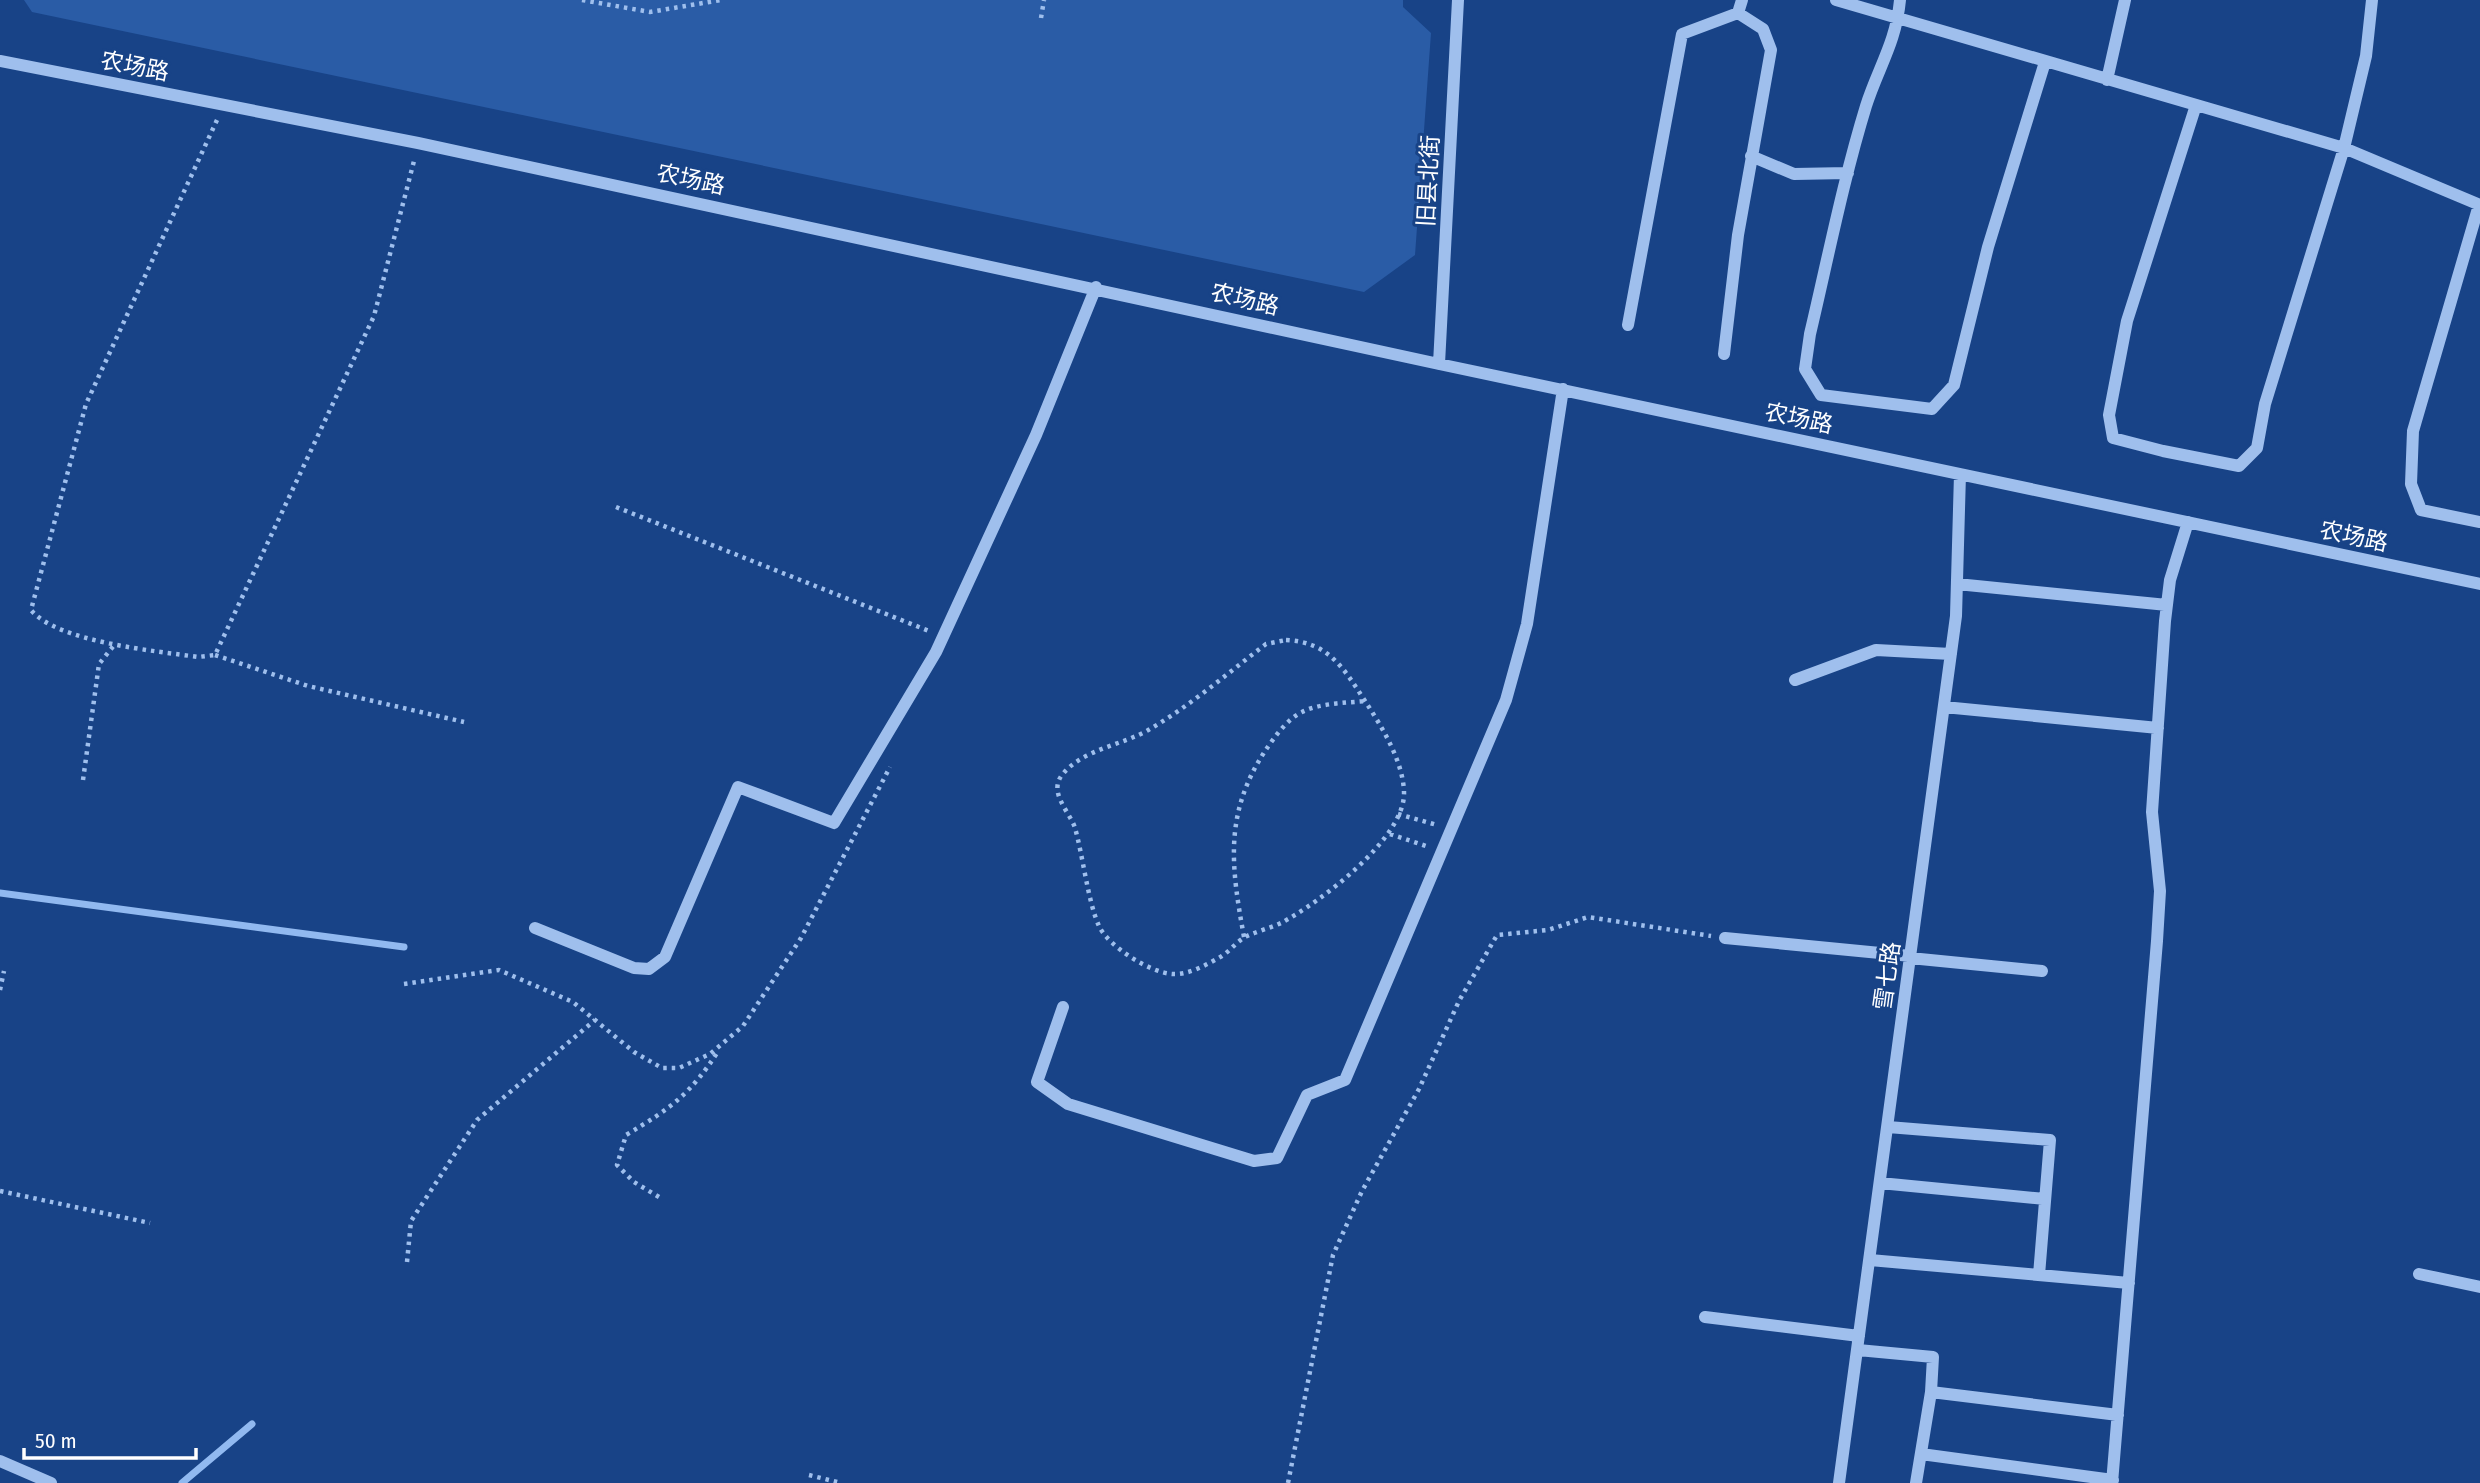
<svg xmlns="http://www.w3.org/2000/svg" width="2480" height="1483" font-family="'Fira Sans Condensed','Noto Sans SC',sans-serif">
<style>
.green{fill:#2a5ca6}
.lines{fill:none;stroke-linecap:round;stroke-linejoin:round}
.stream{stroke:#91b9f0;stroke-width:7}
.path{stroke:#9fbfed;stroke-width:4.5;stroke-dasharray:3.5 5;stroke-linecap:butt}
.minor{stroke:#9fbfed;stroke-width:12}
.labels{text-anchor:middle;stroke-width:6;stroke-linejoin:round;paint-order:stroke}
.street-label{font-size:23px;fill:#fff;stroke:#184387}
</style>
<rect width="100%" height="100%" fill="#184387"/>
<!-- green -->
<path class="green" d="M24,0H1403V7L1431,33L1415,255L1364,292L32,12Z"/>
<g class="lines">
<!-- stream -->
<path class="stream" d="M0,893L404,947
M182,1483L252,1424"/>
<!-- path -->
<path class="path" d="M582,0L650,12L721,0
M1041,18L1044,0
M217,120L86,404L31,610C57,642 156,651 198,657L215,655L374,316L415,157
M616,507L929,631
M1286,640C1328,642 1343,667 1365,701C1382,727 1403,761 1404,792C1406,838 1319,903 1281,923C1270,928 1258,931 1247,936C1237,941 1231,950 1222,956C1208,964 1189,975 1173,974C1150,973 1108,946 1099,926C1088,902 1083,856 1075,828C1070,812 1048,793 1062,775C1082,749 1124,745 1150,729C1191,705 1228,673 1266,644Z
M215,655L308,686L464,722
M83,780L99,664L115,644
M1398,814L1437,825
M1390,834L1426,846
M1244,937C1231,866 1224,814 1265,751C1274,738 1287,719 1302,712C1320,703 1345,703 1365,701
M404,984L499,970L573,1002L634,1052L662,1068H679L710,1054L743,1026L801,938L890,767
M0,990L4,971
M0,1191L150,1223
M659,1197L634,1182L617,1165L626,1135C671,1108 690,1095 719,1050
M407,1262L411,1221L477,1120L595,1020
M809,1475L841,1483
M1288,1483L1333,1255L1362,1191L1419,1089L1459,1001L1497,935L1548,930L1588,917L1711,936"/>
<!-- minor -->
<path class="minor" d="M1836,0L2344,148L2480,205
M1900,0C1896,43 1878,68 1866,106C1843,181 1828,258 1810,334L1805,369L1821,395L1932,409L1954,385L1988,247L2045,62
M0,61L418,143L1439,364L2480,584
M2107,80L2125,0
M2196,105L2127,321L2109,415L2113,438L2163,451L2239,466L2257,448L2265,404L2344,148L2366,56L2372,0
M1751,156L1794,174L1848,173
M2479,205L2413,431L2411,484L2421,510L2480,522
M1628,325L1682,34L1738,13L1742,0
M1724,354L1738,235L1771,50L1763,29L1738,13
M1439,364L1458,0
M1957,584L2167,605
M1795,680L1876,650L1951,654
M1944,707L2158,728
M535,928L634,968L649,969L665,957L738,787L834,823L936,652L1036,435L1096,287
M1725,938L1911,956
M1910,958L2042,971
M1063,1007L1037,1082L1068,1104L1254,1161L1277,1158L1307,1095L1345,1080L1506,700L1527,624L1563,389
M1888,1127L2050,1140L2039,1275
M1880,1183L2045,1199
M1870,1260L2129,1283
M2419,1274L2480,1287
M1705,1317L1859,1336
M1858,1350L1933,1357L1931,1392L2118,1415
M1921,1454L2113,1480
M0,1461L51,1483
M1839,1483L1956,616L1960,474
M1916,1483L1931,1392
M2112,1483L2157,941L2160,891L2152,812L2165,621L2170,580L2188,522"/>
</g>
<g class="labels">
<!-- street labels -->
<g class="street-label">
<text transform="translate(135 66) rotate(11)" y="8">农场路</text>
<text transform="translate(691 179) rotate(12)" y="8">农场路</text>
<text transform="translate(1428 181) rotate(-87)" y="8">旧县北街</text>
<text transform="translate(1245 299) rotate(13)" y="8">农场路</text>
<text transform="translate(1799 418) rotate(12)" y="8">农场路</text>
<text transform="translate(2354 536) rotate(12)" y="8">农场路</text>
<text transform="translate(1887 976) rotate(-82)" y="8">雪七路</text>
</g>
</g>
<!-- scale -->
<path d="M24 1448v10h172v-10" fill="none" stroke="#ffffff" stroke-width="3.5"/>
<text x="35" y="1448" font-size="21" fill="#ffffff" stroke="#184387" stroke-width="5" paint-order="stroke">50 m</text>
</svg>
